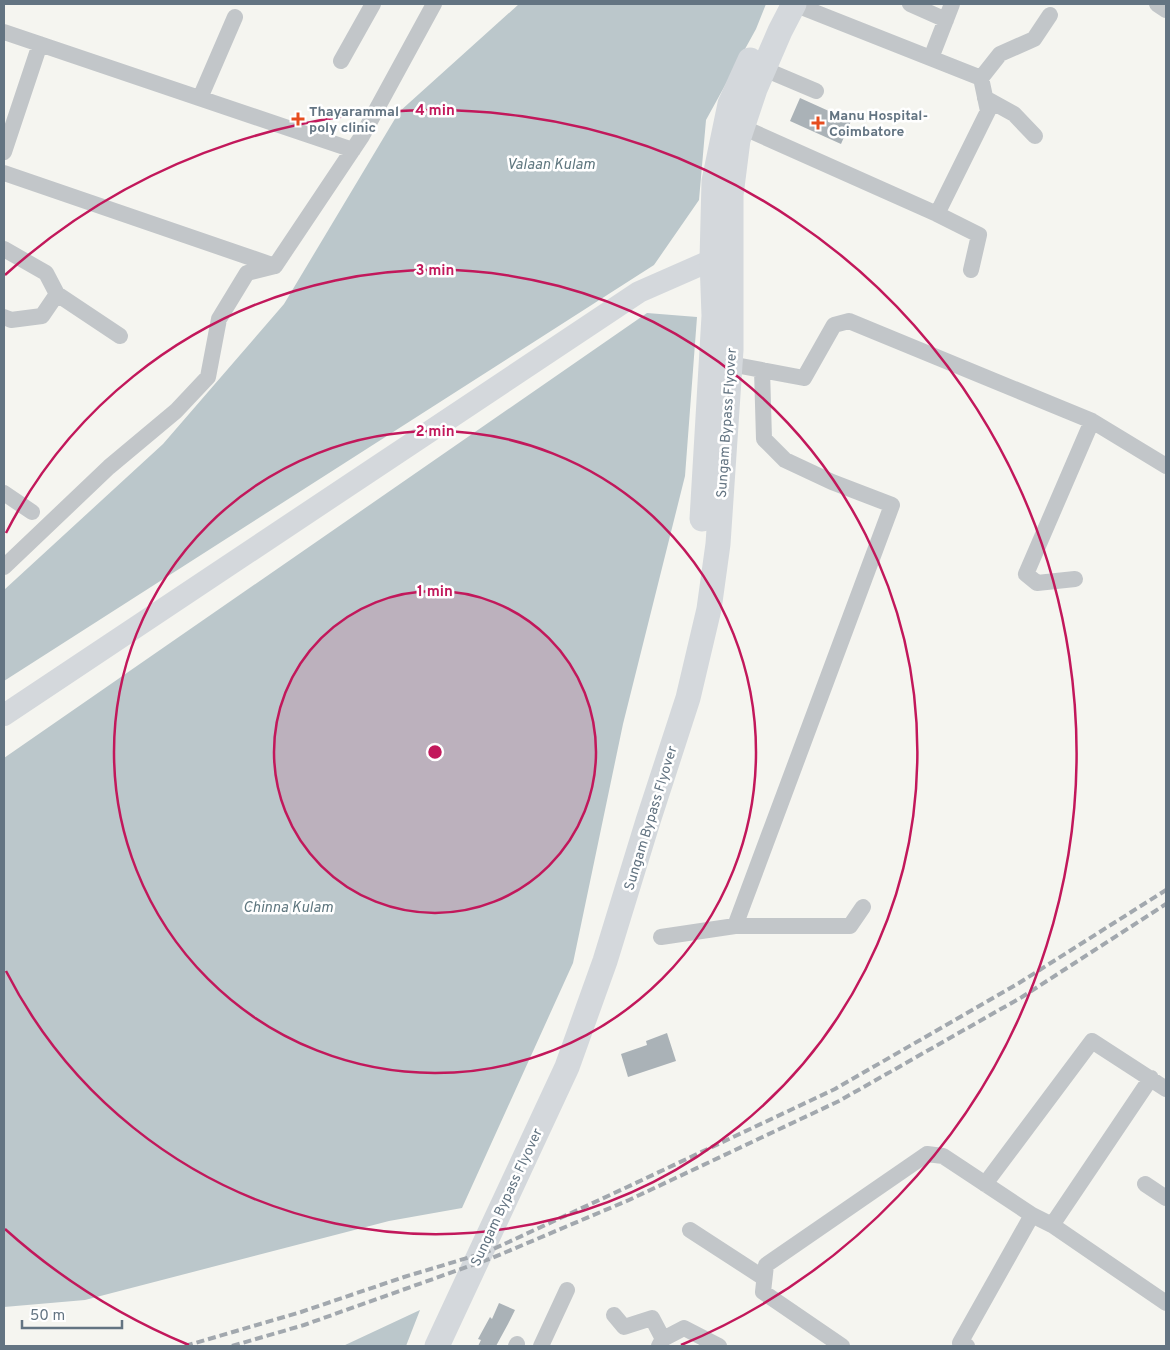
<svg xmlns="http://www.w3.org/2000/svg" width="1170" height="1350" font-family="Overpass,sans-serif">
<style>
.water{fill:#bbc7cb}
.building{fill:#aab2b7}
.lines{fill:none;stroke-linecap:round;stroke-linejoin:round}
.street{stroke:#c2c6c9;stroke-width:16}
.secondary{stroke:#d4d8dc;stroke-width:22}
.primary{stroke:#d4d8dc;stroke-width:25}
.rail{stroke:#a2a8ae;stroke-width:4;stroke-dasharray:8 4;stroke-linecap:butt}
.ring{fill:none;stroke:#c2185b;stroke-width:2.5}
.poi-dot{fill:#e64d1f;stroke:#fff;stroke-width:2}
.labels{text-anchor:middle;stroke-width:5;stroke-linejoin:round;paint-order:stroke}
.poi-label{font-size:14px;font-weight:bold;fill:#637482;stroke:#fff;text-anchor:start}
.street-label{font-size:14px;fill:#637482;stroke:#fff}
.water-label{font-size:15px;font-style:italic;fill:#5f777f;stroke:#fff}
.centre{fill:#c2185b;stroke:#fff;stroke-width:2.5}
.ring-label{font-size:15px;text-anchor:middle;font-weight:bold;fill:#c2185b;stroke:#fff;stroke-width:5;stroke-linejoin:round;paint-order:stroke}
</style>
<rect width="100%" height="100%" fill="#f5f5f0"/>
<!-- water -->
<path class="water" d="M519,4H766L756,29L706,120L699,200L654,265L4,681V590L163,444L284,304L399,112Z
M647,313L697,317L685,476L623,724L573,963L462,1208L389,1221L85,1300L4,1307V758Z
M420,1310L406,1346H343Z"/>
<!-- building -->
<path class="building" d="M800,98L851,121L841,144L790,121Z
M667,1033L676,1061L628,1077L621,1054L647,1045L646,1041Z
M499,1303L515,1310L508,1324L496,1346H478L481,1340L478,1339L490,1317L492,1319Z"/>
<g class="lines">
<!-- street -->
<path class="street" d="M794,4L981,78L1000,54L1034,39L1050,15
M910,4L946,20
M1157,4L1166,10
M4,32L353,150
M931,58L952,4
M341,61L373,4
M764,69L816,91
M200,98L235,17
M985,98L1014,114L1035,136
M742,127L937,214L979,235L971,270
M4,152L40,44
M4,173L275,266
M937,214L988,111L981,78
M4,249L46,273L57,294L120,336
M4,317L11,320L42,316L57,294
M730,364L804,378L834,325L849,321L1092,421L1166,466
M4,493L32,512
M4,567L109,467L176,411L208,377L219,319L247,273L275,266L362,136L434,4
M1075,579L1037,583L1026,574L1092,421
M735,926L892,505L832,482L785,460L764,439L762,370
M661,937L735,926H850L863,907
M985,1184L1092,1041L1166,1089
M1145,1184L1166,1198
M1032,1215L1052,1225L1151,1078
M1052,1225L1166,1303
M690,1230L764,1278
M614,1315L624,1327L652,1318L663,1339
M516,1346L517,1344
M541,1346L567,1290
M659,1346L663,1339L684,1328L719,1346
M842,1346L763,1292L766,1265L927,1154L943,1156L1032,1215L960,1343L967,1346"/>
<!-- secondary -->
<path class="secondary" d="M4,715L639,292L712,260L728,258"/>
<!-- primary -->
<path class="primary" d="M702,519L714,316L712,260L714,181L730,104L750,60
M437,1346L567,1067L605,961L648,821L688,698L709,609L718,544L731,350V195L738,140L755,89L780,31L794,4"/>
<!-- rail -->
<path class="rail" d="M185,1346L301,1312L404,1277L487,1252L623,1189L835,1089L1019,983L1166,890
M232,1346L304,1325L492,1258L629,1200L839,1101L1022,997L1166,904"/>
</g>
<!-- distance rings -->
<circle cx="435" cy="752" r="161" fill="#c2185b" fill-opacity=".12"/>
<g class="ring">
<circle cx="435" cy="752" r="161"/>
<circle cx="435" cy="752" r="321"/>
<path d="M6 533A482 482 0 1 1 6 971"/>
<path d="M189 1345A642 642 0 0 1 5 1229M5 275A642 642 0 1 1 681 1345"/>
</g>
<!-- markers -->
<g class="poi-dot">
<path d="M295.5 111.5h5v5h5v5h-5v5h-5v-5h-5v-5h5z"/>
<path d="M815.5 115.5h5v5h5v5h-5v5h-5v-5h-5v-5h5z"/>
</g>
<g class="labels">
<!-- poi labels -->
<g class="poi-label">
<text x="309" y="116">Thayarammal<tspan x="309" dy="16">poly clinic</tspan></text>
<text x="829" y="120">Manu Hospital-<tspan x="829" dy="16">Coimbatore</tspan></text>
</g>
<!-- street labels -->
<g class="street-label">
<text transform="translate(726 423) rotate(-86)" y="5">Sungam Bypass Flyover</text>
<text transform="translate(650 818) rotate(-73)" y="5">Sungam Bypass Flyover</text>
<text transform="translate(506 1197) rotate(-65)" y="5">Sungam Bypass Flyover</text>
</g>
<!-- water labels -->
<g class="water-label">
<text x="551" y="169">Valaan Kulam</text>
<text x="288" y="912">Chinna Kulam</text>
</g>
</g>
<circle cx="435" cy="752" r="8" class="centre"/>
<g class="ring-label">
<text x="435" y="115">4 min</text>
<text x="435" y="275">3 min</text>
<text x="435" y="436">2 min</text>
<text x="435" y="596">1 min</text>
</g>
<!-- border -->
<rect width="1170" height="1350" fill="none" stroke="#637482" stroke-width="10"/>
<!-- scale -->
<path d="M22 1320v8h100v-8" fill="none" stroke="#637482" stroke-width="2.5"/>
<text x="30" y="1320" font-size="15" fill="#637482" stroke="#ffffff" stroke-width="4" paint-order="stroke">50 m</text>
</svg>
